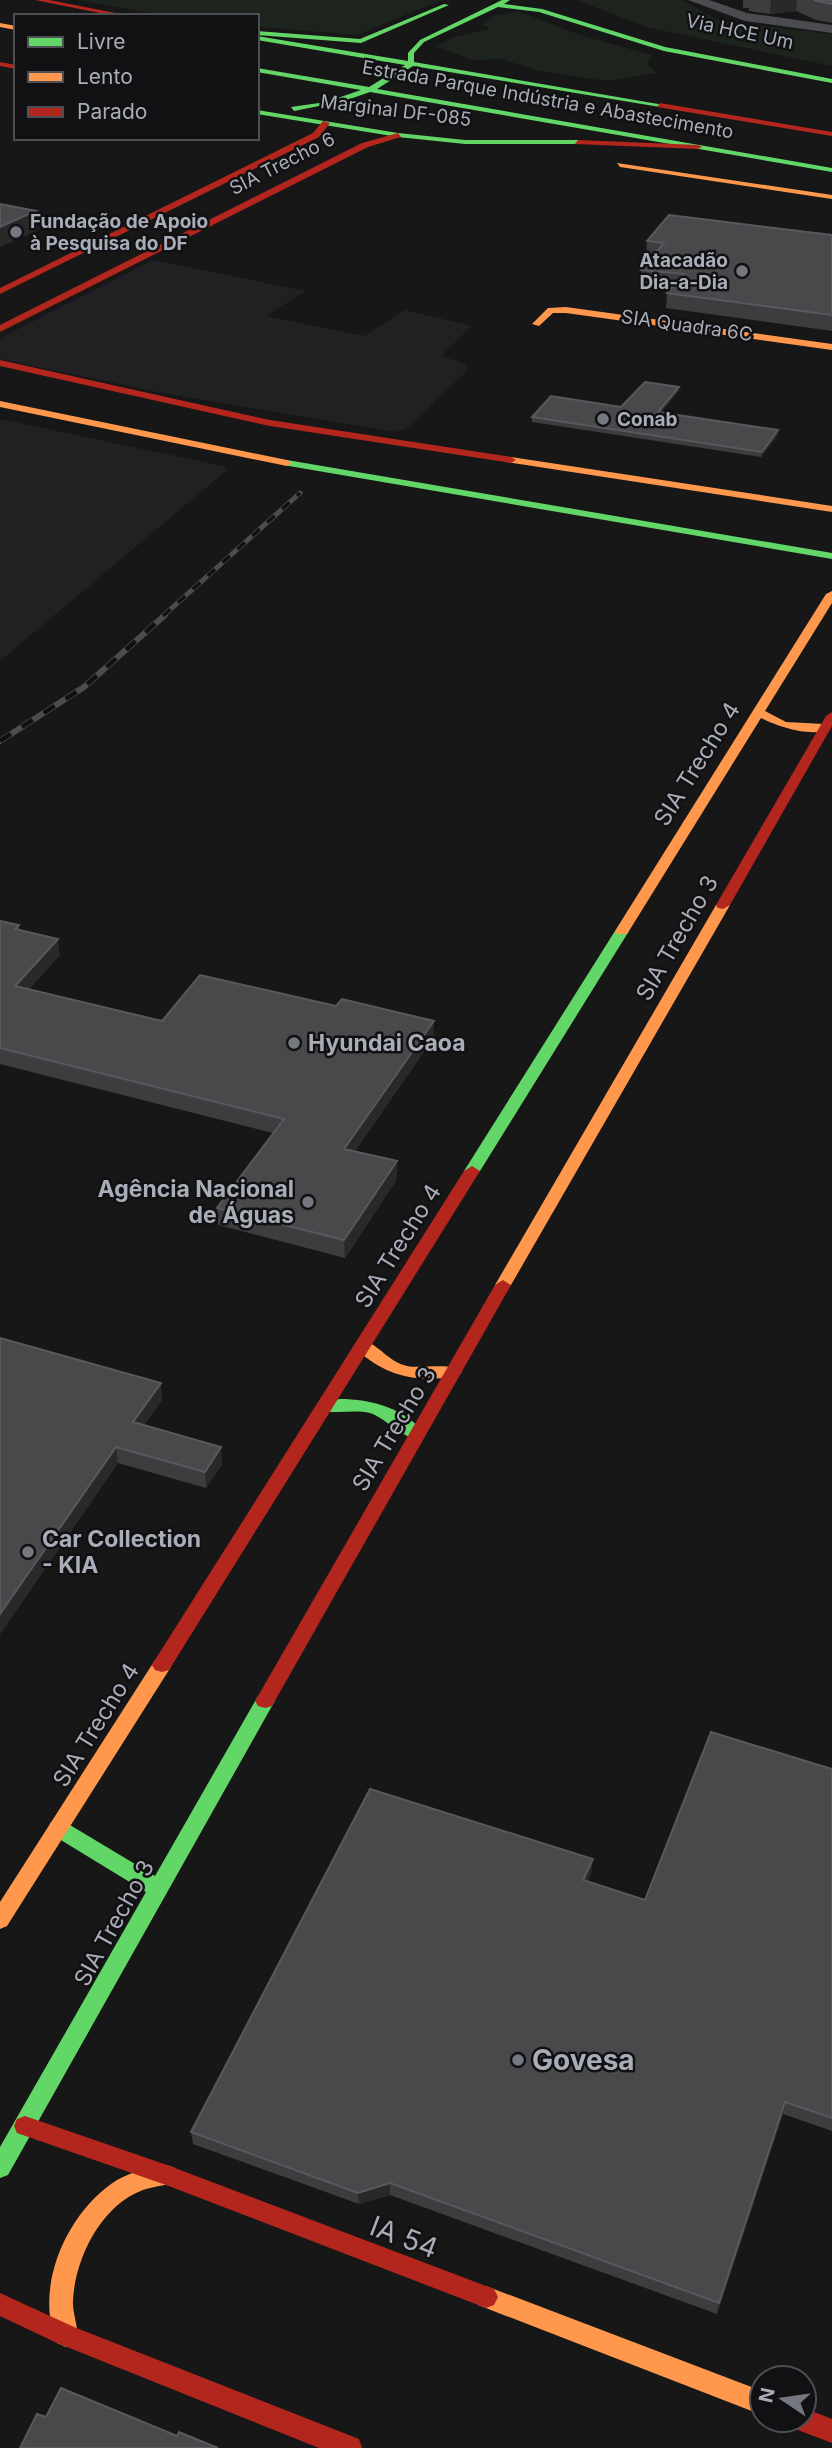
<svg xmlns="http://www.w3.org/2000/svg" width="832" height="2448" font-family="Inter,sans-serif">
<style>
.built{fill:#212123}
.green{fill:#1d241e}
.lines{fill:none;stroke-linecap:round;stroke-linejoin:round}
.street{fill:#4b4c50;fill-rule:evenodd}
.fast{fill:#63d668;fill-rule:evenodd}
.slow{fill:#ff974d;fill-rule:evenodd}
.jam{fill:#b3261e;fill-rule:evenodd}
.rail-far1-casing{stroke:#4b4c4f;stroke-width:5}
.rail-casing{stroke:#4b4c4f;stroke-width:6}
.rail-far1{stroke:#111113;stroke-width:3.5;stroke-dasharray:10;stroke-linecap:butt}
.rail{stroke:#111113;stroke-width:4.5;stroke-dasharray:13;stroke-linecap:butt}
.wall{fill:#3d3d3f}
.shaded-wall{fill:#29292a}
.building{fill:#49494c;stroke:#58595d;stroke-width:2}
.poi-dot{fill:#757880;stroke:#111113;stroke-width:2.5}
.labels{text-anchor:middle;stroke-width:5;stroke-linejoin:round;paint-order:stroke}
.far-street-label{font-size:19px;fill:#a8adb8;stroke:#111113}
.far-poi-label{font-size:19px;font-weight:bold;fill:#a8adb8;stroke:#111113;text-anchor:start}
.street-label{font-size:23px;fill:#a8adb8;stroke:#111113}
.poi-label{font-size:23px;font-weight:bold;fill:#a8adb8;stroke:#111113;text-anchor:start}
.near-poi-label{font-size:28px;font-weight:bold;fill:#a8adb8;stroke:#111113;text-anchor:start}
.near-street-label{font-size:28px;fill:#a8adb8;stroke:#111113}
</style>
<rect width="100%" height="100%" fill="#171717"/>
<!-- built -->
<path class="built" d="M153,260L306,291L266,316L364,336L405,310L472,326L441,356L466,364L467,371L407,428L395,432L157,392L0,359V338Z
M0,419L223,466L227,470L0,661Z"/>
<!-- green -->
<path class="green" d="M77,0H442L357,35L257,27V16H170Z
M576,0H682L720,21L832,34V66L650,28Z
M518,11L583,36L652,55L647,64L656,73L607,81L539,71L502,59L472,60L436,46L454,37L490,29L482,24L492,16Z"/>
<g class="lines">
<!-- street -->
<path class="street" d="M688,0H709L747,13L832,25V33L745,21Z"/>
<!-- fast -->
<path class="fast" d="M502,0H510L504,4L542,9L665,47L832,79V83L664,51L539,12L498,7L424,42L414,53V62L664,105L660,107L413,66L377,89L832,168V172L370,92L344,101L294,111L291,107L326,102L361,90L257,72V68L369,87L405,65L257,40V36L408,61V53L420,40Z
M444,4L449,5L361,43L257,35V31L360,39Z
M257,110L398,133L465,140H578L582,142L578,144H465L398,137L257,114Z
M287,460L832,553V559L283,465V461Z
M622,927L629,931L480,1171L472,1176L467,1174L464,1171L615,931Z
M340,1399C370,1399 407,1408 425,1435L422,1439C408,1443 386,1418 370,1413C353,1409 336,1415 320,1410L317,1406L320,1402Z
M265,1694L272,1696L275,1701L272,1706L8,2175L0,2178V2147L146,1892L51,1834L48,1828L51,1822L58,1820L65,1822L155,1876L258,1696Z"/>
<!-- slow -->
<path class="slow" d="M0,23L16,26V30L0,27Z
M617,163L832,195V199L620,167Z
M566,307L832,344V350L566,313H553L539,326L532,324L548,308Z
M0,401L287,460L292,463L287,466L0,407Z
M511,457L832,506V512L507,462V458Z
M832,591V603L765,711L786,722L824,724L830,728C815,739 776,726 761,718L629,931L627,934H617L615,931L826,594Z
M723,901L730,905L511,1285L503,1290L497,1289L495,1285L716,905Z
M363,1340C379,1345 389,1362 407,1366C422,1369 454,1362 462,1372C457,1379 451,1378 443,1378C408,1381 383,1373 357,1350L355,1346Z
M162,1658L169,1660L172,1665L169,1670L7,1926L0,1929V1902L155,1660Z
M167,2165L175,2168L178,2175L175,2182C165,2186 154,2186 143,2190C101,2205 75,2259 73,2300C72,2316 81,2329 75,2343L66,2347L57,2343C34,2289 65,2217 111,2184C128,2172 147,2168 167,2165Z
M486,2286L762,2391V2415L478,2305L474,2297L478,2289Z"/>
<!-- jam -->
<path class="jam" d="M35,0H49L131,16H115Z
M0,62L16,65V69L0,66Z
M660,103L832,132V136L657,107Z
M323,121L330,123L319,137L0,294V288L313,133Z
M398,133L401,137L368,147L0,332V325L362,143Z
M578,140L698,145L702,147L698,149L575,144Z
M0,360L270,420L511,457L516,460L511,463L270,426L0,366Z
M832,712V726L730,905L723,909L718,908L716,905L826,716Z
M472,1166L480,1171L169,1670L162,1672L155,1670L152,1665L155,1660L464,1171Z
M503,1280L511,1285L272,1706L265,1708L258,1706L255,1701L258,1696L495,1285Z
M25,2116L167,2165L486,2286L494,2289L498,2297L494,2305L486,2308L166,2185L17,2133L14,2126L17,2119Z
M0,2293L74,2327L359,2439L362,2448H319L57,2343L0,2316Z
M804,2408L832,2419V2443L795,2429L792,2420H804Z"/>
<defs>
<path id="rail-far1" d="M163,616L300,493"/>
<path id="rail" d="M0,741L84,687L165,615"/>
</defs>
<!-- rail-far1 casing -->
<use href="#rail-far1" class="rail-far1-casing"/>
<!-- rail casing -->
<use href="#rail" class="rail-casing"/>
<!-- rail-far1 -->
<use href="#rail-far1" class="rail-far1"/>
<!-- rail -->
<use href="#rail" class="rail"/>
</g>
<!-- wall -->
<path class="wall" d="M743,0H832V23L816,20L796,11L770,14L749,11V8H743Z
M832,235V331L666,308L667,293L671,288L641,285V270L653,256H646L647,241Z
M679,391L661,412L778,435L761,457L532,422V417L621,407Z
M0,921L19,925V930L60,955L29,989L162,1021L434,1037L355,1151L397,1161V1179L345,1258L218,1225L217,1208L273,1133L0,1064Z
M0,1338L161,1383L162,1400L144,1425L222,1464L206,1488L118,1463L0,1634Z
M832,1769V2131L783,2114L717,2314L390,2195L359,2204L193,2144L191,2132L592,1871L587,1882L645,1900Z"/>
<!-- shaded-wall -->
<path class="shaded-wall" d="M771,0H797L796,11L770,14Z
M36,211L38,230L0,247V227Z
M679,387V391L657,417L658,412Z
M778,430V435L761,457L762,452Z
M58,939L60,955L17,1003L15,986Z
M434,1021V1037L344,1166V1149Z
M397,1161V1179L345,1258L344,1240Z
M161,1383L162,1400L135,1438L133,1422Z
M116,1447L118,1463L0,1634V1614Z
M221,1447L222,1464L206,1488L205,1472Z
M593,1859L592,1871L582,1893L583,1880Z
M785,2102L783,2114L717,2314L719,2303Z
M390,2183V2195L359,2204L358,2193Z"/>
<!-- building -->
<path class="building" d="M814,0H832V4L817,1Z
M0,204L36,211L0,227Z
M669,215L832,235V315L667,293L684,274L641,270L664,243L647,241Z
M645,382L679,387L658,412L778,430L762,452L532,417L551,396L621,407Z
M0,921L19,925L15,929L58,939L15,986L162,1021L200,975L336,1006L342,999L434,1021L344,1149L397,1161L344,1240L217,1208L284,1119L0,1048Z
M0,1338L161,1383L133,1422L221,1447L205,1472L116,1447L0,1614Z
M711,1732L832,1769V2118L785,2102L719,2303L390,2183L358,2193L191,2132L370,1789L593,1859L583,1880L645,1900Z
M61,2388L177,2436L179,2432L218,2448H20L37,2414L46,2417Z"/>
<!-- markers -->
<g class="poi-dot">
<circle cx="16" cy="232" r="7"/>
<circle cx="742" cy="271" r="7"/>
<circle cx="603" cy="419" r="7"/>
<circle cx="294" cy="1043" r="7"/>
<circle cx="308" cy="1202" r="7"/>
<circle cx="28" cy="1552" r="7"/>
<circle cx="518" cy="2060" r="7"/>
</g>
<g class="labels">
<!-- far-street labels -->
<g class="far-street-label">
<text transform="translate(740 31) rotate(12)" y="7">Via HCE Um</text>
<text transform="translate(548 99) rotate(10)" y="7">Estrada Parque Indústria e Abastecimento</text>
<text transform="translate(396 110) rotate(7)" y="7">Marginal DF-085</text>
<text transform="translate(282 163) rotate(-27)" y="7">SIA Trecho 6</text>
<text transform="translate(687 325) rotate(8)" y="7">SIA Quadra 6C</text>
</g>
<!-- far-poi labels -->
<g class="far-poi-label">
<text x="30" y="228">Fundação de Apoio<tspan x="30" dy="22">à Pesquisa do DF</tspan></text>
<text x="728" y="267" text-anchor="end">Atacadão<tspan x="728" dy="22">Dia-a-Dia</tspan></text>
<text x="617" y="426">Conab</text>
</g>
<!-- street labels -->
<g class="street-label">
<text transform="translate(697 764) rotate(-58)" y="8">SIA Trecho 4</text>
<text transform="translate(677 938) rotate(-60)" y="8">SIA Trecho 3</text>
<text transform="translate(398 1246) rotate(-58)" y="8">SIA Trecho 4</text>
<text transform="translate(394 1429) rotate(-59)" y="8">SIA Trecho 3</text>
<text transform="translate(96 1725) rotate(-58)" y="8">SIA Trecho 4</text>
<text transform="translate(114 1923) rotate(-61)" y="8">SIA Trecho 3</text>
</g>
<!-- poi labels -->
<g class="poi-label">
<text x="308" y="1051">Hyundai Caoa</text>
<text x="294" y="1197" text-anchor="end">Agência Nacional<tspan x="294" dy="26">de Águas</tspan></text>
<text x="42" y="1547">Car Collection<tspan x="42" dy="26">- KIA</tspan></text>
</g>
<!-- near-poi labels -->
<g class="near-poi-label">
<text x="532" y="2070">Govesa</text>
</g>
<!-- near-street labels -->
<g class="near-street-label">
<text transform="translate(404 2237) rotate(21)" y="10">IA 54</text>
</g>
</g>
<!-- legend -->
<rect x="14" y="14" width="245" height="126" fill="#111113" stroke="#4d4f55" stroke-width="2"/>
<rect x="28" y="37" width="35" height="10" fill="#63d668" stroke="#4d4f55" stroke-width="2"/>
<text x="77" y="49" font-size="21" fill="#a8adb8">Livre</text>
<rect x="28" y="72" width="35" height="10" fill="#ff974d" stroke="#4d4f55" stroke-width="2"/>
<text x="77" y="84" font-size="21" fill="#a8adb8">Lento</text>
<rect x="28" y="107" width="35" height="10" fill="#b3261e" stroke="#4d4f55" stroke-width="2"/>
<text x="77" y="119" font-size="21" fill="#a8adb8">Parado</text>
<!-- north arrow -->
<g transform="translate(783 2399) rotate(283)"><circle r="33" fill="#111113" stroke="#4d4f55" stroke-width="2"/>
<path d="M0-5L12 26L0 18L-12 26Z" fill="#757880"/>
<text y="-10" font-size="19" font-weight="bold" text-anchor="middle" fill="#a8adb8">N</text>
</g>
</svg>
